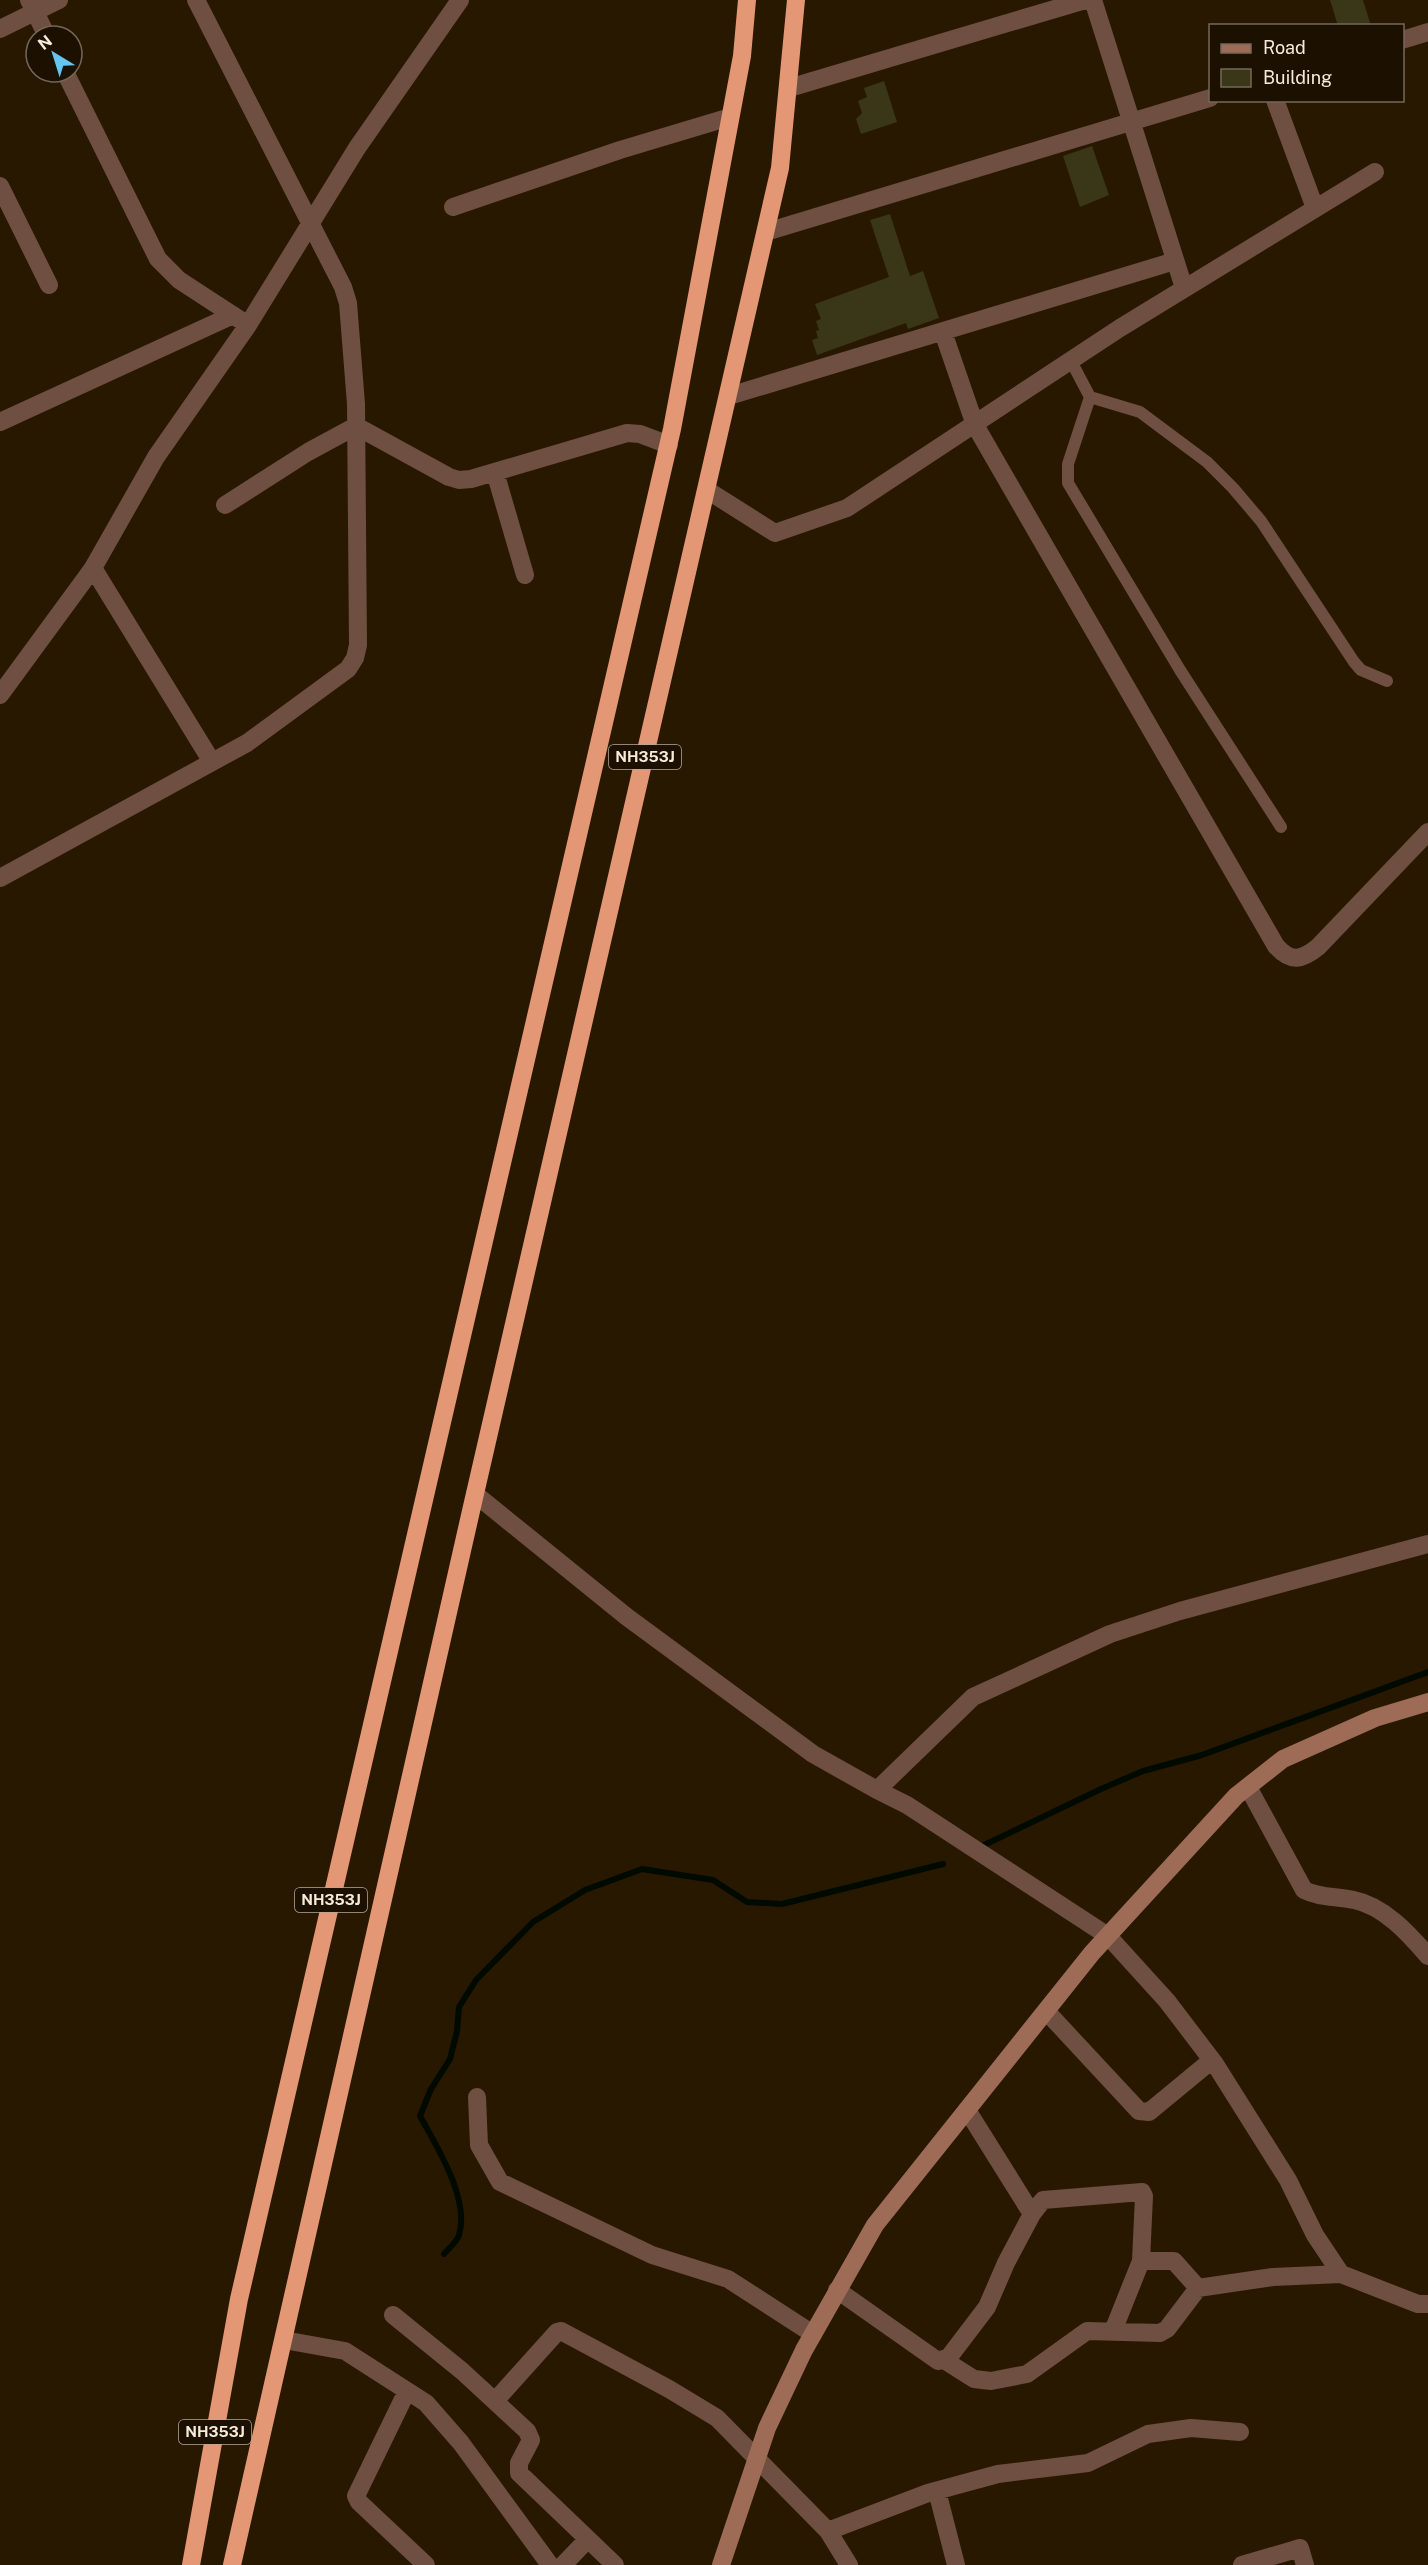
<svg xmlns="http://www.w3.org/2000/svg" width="1428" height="2565" font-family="'Public Sans',sans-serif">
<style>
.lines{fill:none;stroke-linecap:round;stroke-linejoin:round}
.stream{stroke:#000a00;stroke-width:6}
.building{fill:#393717}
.lane{stroke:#6e4f42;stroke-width:12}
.street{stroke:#6e4f42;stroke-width:18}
.secondary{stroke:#9e6c56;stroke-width:18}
.highway{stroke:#e49774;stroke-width:18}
.labels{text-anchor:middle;stroke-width:5;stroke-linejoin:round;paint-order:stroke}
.shield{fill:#1c1000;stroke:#b5a99a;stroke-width:1.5}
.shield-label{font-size:15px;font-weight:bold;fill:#f7ebdc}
</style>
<rect width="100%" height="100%" fill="#281800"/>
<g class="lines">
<!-- stream -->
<path class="stream" d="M980,1847L1101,1789L1143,1771L1202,1755L1428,1672
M444,2254C449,2248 457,2242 459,2235C470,2199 437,2147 420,2116L431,2089L450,2059L457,2031L459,2007L476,1980L533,1922L585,1890L642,1869L713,1880L747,1902L782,1904L943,1864"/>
</g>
<!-- building -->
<path class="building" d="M1330,0H1363L1371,26H1338Z
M884,81L897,122L861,134L856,119L862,113L858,101L867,97L864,88Z
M1092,146L1109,195L1080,207L1063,156Z
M890,214L910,276L923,271L939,318L908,329L906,323L817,355L812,340L818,338L816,331L819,330L816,321L821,319L815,304L889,277L870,220Z"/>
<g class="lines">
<!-- lane -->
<path class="lane" d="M1071,361L1090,397L1140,412L1207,462L1233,488L1261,521L1354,662L1361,670L1387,681
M1090,397L1068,464V483L1180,670L1281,827"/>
<!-- street -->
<path class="street" d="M29,0L47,36
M1093,0L1184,288
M0,29L59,0
M1402,40L1428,32
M65,72L158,259L179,280L248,325
M789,88L1085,0
M1275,100L1315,208
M0,186L49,285
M453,207L620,150L730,117
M766,232L1210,98
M943,332L975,425L1276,946C1291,963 1302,960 1318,947L1428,832
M729,396L1175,261
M0,422L233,315
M495,472L525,575
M707,490L775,533L847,508L1120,328L1375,172
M225,505L308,452L356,426L449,477L459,480L471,479L627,433L640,434L669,445
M93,568L212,762
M0,695L93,568L156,457L248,325L357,148L460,0
M0,878L247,743L348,669L355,658L358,645L356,404L348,303L343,287L196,0
M475,1494L627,1617L813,1754L877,1790L973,1697L1110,1634L1180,1611L1428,1544
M1248,1787L1304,1890C1320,1898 1337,1896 1354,1900C1384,1906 1409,1934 1428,1956
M877,1790L907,1805L1108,1936L1167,2001L1215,2064L1288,2180L1315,2235L1341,2274L1418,2304H1428
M1046,2011L1139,2111L1149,2112L1212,2060
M477,2097L479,2145L500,2182L652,2255L728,2279L813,2334
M967,2110L1032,2214
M1141,2261H1174L1198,2288L1273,2277L1341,2274
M837,2290L938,2361L949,2357L987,2307L1006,2263L1032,2214L1043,2200L1142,2192L1144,2196L1141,2261L1113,2331
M393,2315L462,2371L527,2431L531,2440L519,2463V2473L615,2565
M284,2340L345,2351L426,2403L461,2443L550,2565
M944,2360L974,2379L991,2381L1027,2374L1087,2331L1160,2333L1167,2329L1198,2288
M407,2391L356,2496L359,2502L426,2565
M495,2401L557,2332L561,2331L669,2389L717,2418L828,2531L849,2565
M937,2491L956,2565
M828,2531L928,2493L998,2474L1088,2463L1148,2434L1191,2428L1240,2432
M563,2565L588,2539
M1242,2565L1300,2548L1305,2565"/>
<!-- secondary -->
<path class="secondary" d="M721,2565L767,2428L804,2350L875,2225L1092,1953L1236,1796L1283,1759L1375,1718L1428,1702"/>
<!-- highway -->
<path class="highway" d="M191,2565L239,2299L672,429L742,56L747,0
M232,2565L471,1511L780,168L796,0"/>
</g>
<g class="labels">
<!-- shield labels -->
<g class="shield">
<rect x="609" y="745" width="72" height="24" rx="4.5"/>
<rect x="295" y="1888" width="72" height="24" rx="4.5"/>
<rect x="179" y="2420" width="72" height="24" rx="4.5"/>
</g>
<g class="shield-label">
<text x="645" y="762">NH353J</text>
<text x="331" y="1905">NH353J</text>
<text x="215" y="2437">NH353J</text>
</g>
</g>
<!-- legend -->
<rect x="1209" y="24" width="195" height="78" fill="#1c1000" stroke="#746858" stroke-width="1.5"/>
<rect x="1221" y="44" width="30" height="9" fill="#9e6c56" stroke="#746858" stroke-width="1.5"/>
<text x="1263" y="54" font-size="18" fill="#f7ebdc">Road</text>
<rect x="1221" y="69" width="30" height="18" fill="#393717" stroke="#746858" stroke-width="1.5"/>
<text x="1263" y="84" font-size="18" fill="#f7ebdc">Building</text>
<!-- north arrow -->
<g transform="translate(54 54) rotate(322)"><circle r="28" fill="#1c1000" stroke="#746858" stroke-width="1.5"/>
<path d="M0-4.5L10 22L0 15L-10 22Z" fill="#65c5ee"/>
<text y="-9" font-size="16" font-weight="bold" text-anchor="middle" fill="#f7ebdc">N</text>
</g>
</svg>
